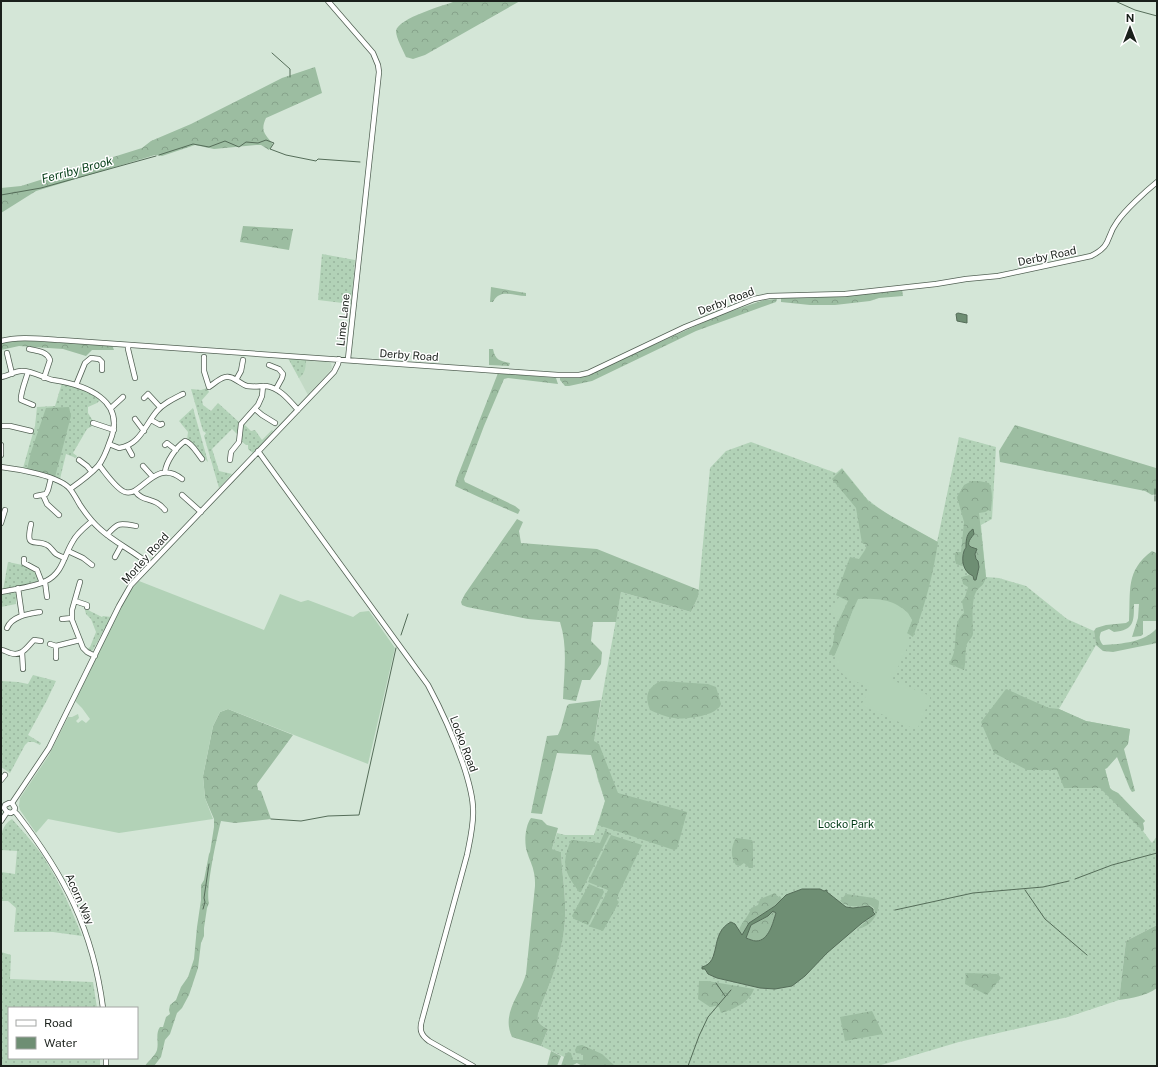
<svg xmlns="http://www.w3.org/2000/svg" width="1158" height="1067" font-family="'Public Sans',sans-serif">
<style>
.built{fill:#c3dac6}
.grass{fill:url(#grass-dots)}
.forest{fill:url(#forest-crowns)}
.garden{fill:#b2d2b7}
.water{fill:#6e8e73;stroke:#556d59;fill-rule:evenodd}
.lines{fill:none;stroke-linecap:round;stroke-linejoin:round}
.stream{stroke:#556d59;stroke-width:1}
.minor-casing{stroke:#536255;stroke-width:6}
.minor{stroke:#fff;stroke-width:4.5}
.labels{text-anchor:middle;stroke-width:3;stroke-linejoin:round;paint-order:stroke}
.street-label{font-size:11px;fill:#1a201b;stroke:#fff}
.park-label{font-size:11px;fill:#033c17;stroke:#fff}
.water-label{font-size:12px;font-style:italic;fill:#0a411c;stroke:#fff}
</style>
<defs>
<pattern id="grass-dots" width="8" height="8" patternUnits="userSpaceOnUse"><rect width="8" height="8" fill="#b2d2b7"/><path d="M2 2h.1M6 6h.1" fill="none" stroke="#98b49d" stroke-width="1.8" stroke-linecap="round"/></pattern>
<pattern id="forest-crowns" width="20" height="18" patternUnits="userSpaceOnUse"><rect width="20" height="18" fill="#9cbda1"/><path d="M2 6a3 3 0 1 1 6 0M12 15a3 3 0 1 1 6 0" fill="none" stroke="#86a28a"/></pattern>
</defs>
<rect width="100%" height="100%" fill="#d4e6d7"/>
<!-- built -->
<path class="built" d="M288,358L328,361L331,363L332,368L329,372L308,395Z"/>
<!-- grass -->
<path class="grass" d="M322,254L355,260L351,304L318,300Z
M288,358L306,359C306,367 305,374 299,378Z
M62,383L87,391L100,400L97,403L88,407V413L93,421L92,426L87,429L73,453L77,456L76,458L66,454L60,479L23,468L35,426L37,407L55,406Z
M207,388L209,392L202,400L203,405L211,411L218,403L240,423L238,435L232,429L212,449L219,471L232,474L219,488L204,436L206,433L203,431L191,389L201,390Z
M193,408L208,462L197,451L198,448L187,440L188,432L179,421Z
M244,424L251,431L255,430L262,440L272,430L273,431L253,453L248,449V445H246L241,441L243,425Z
M959,437L996,447L992,519L981,525L986,577L999,578L1026,586L1067,619L1094,631L1096,645L1059,709L1086,721L1130,729L1128,744L1107,768L1105,769L1110,788L1112,790L1118,793L1145,821L1143,823L1144,829L1143,831L1152,843L1157,836V925L1126,941L1119,1000L1068,1017L959,1042L878,1066H583L541,1046L548,1029C540,1025 537,1023 538,1014C550,983 564,950 565,917C566,895 562,874 561,852L552,849L557,833L565,835H594L605,801L597,777L594,741L621,592L691,612L698,597L710,468L726,451L751,442L836,473L842,468L867,499L884,512L937,542Z
M8,562L27,566L31,570L35,572L39,581L3,590Z
M13,592L16,594V604L1,607V595Z
M85,610H88L102,617L103,616L111,617L93,650L91,651L87,649L90,647L96,632L91,619L86,614Z
M33,675L56,681L47,700L28,735L41,743L40,745L34,742H28L25,745L10,773L1,767V681L18,682L28,684Z
M12,819C24,833 38,847 47,863C61,885 72,911 82,936L53,932H14L16,908L8,901H1V872L15,874L17,851L1,850C1,836 0,827 12,819Z
M1,952L11,955L10,979L93,982L97,1008H9V1058H100V1066H1Z"/>
<!-- forest -->
<path class="forest" d="M456,1H520L425,55L413,59L406,57C403,50 396,38 396,31C398,18 445,5 456,1Z
M315,67L322,93L266,118C260,131 265,134 273,144L269,150L261,145H256L214,149L195,145L162,156L155,155L36,191L1,213V188L21,186L142,148L151,141L191,124L282,78Z
M243,226L293,229L289,250L240,242Z
M491,287L526,293V296C513,296 500,288 493,302H490Z
M902,290L903,296L879,298L870,301L835,305H810L781,302V298C822,298 862,295 902,290Z
M777,299L776,302L696,331L592,381L569,386H565L560,380V378L579,377L589,374L720,315L764,300Z
M13,340L112,345L114,350H92L86,356L63,349L19,346L1,350V343Z
M489,349H493C495,360 500,361 510,363L509,366L489,365Z
M498,373L556,378L558,384L508,378L504,379L484,426L464,479L465,482L515,506L520,510L518,514L481,498L455,486L457,478Z
M69,407L71,416L55,477L27,469L31,452L46,408Z
M1015,425L1156,468V494L1152,495L1145,491L1000,462L999,451Z
M842,469L869,502L891,516L938,542C933,575 925,606 913,637L907,633L912,620L908,613L902,608L853,610L845,631L835,655L833,656L829,653L833,645L835,628L848,601L836,595L850,557L859,559L865,550L867,545L862,543L856,508L832,479Z
M972,481H979L989,483C993,491 992,500 991,509L985,512L979,513L986,577C983,588 980,585 976,592C971,600 973,624 973,634C972,639 966,642 966,648C965,656 966,662 964,670L949,664C951,660 953,656 954,652C957,640 953,621 964,613L962,601L965,597L968,587L963,584L962,577L969,575L973,577H977L978,571L975,551L969,544V541L973,536L971,531C965,542 965,553 964,565L962,566L956,564C955,561 954,555 956,552H961L964,522L957,497L964,485Z
M517,519L523,522L519,531L521,543L597,549L699,590L698,597L691,612L621,592L616,622H593L591,641L602,652L601,664L590,680H582L576,701L563,699C564,673 568,647 560,622L528,619L467,607L462,605L461,602L465,594Z
M1152,551L1156,553L1157,562V621H1143V634L1141,636L1132,637L1138,618L1139,604H1134C1134,622 1134,630 1114,632L1109,629L1101,632C1099,637 1099,640 1103,645C1122,644 1145,642 1157,628V643L1113,652L1103,651L1096,645L1094,631L1096,628L1106,625L1126,623L1129,621C1131,591 1125,571 1152,551Z
M661,681L708,684L716,687L721,704C720,706 719,708 717,709C711,716 683,720 674,718C665,717 657,713 650,710C644,695 648,687 661,681Z
M1006,689L1049,708L1059,709L1086,721L1130,729L1128,744L1124,749L1135,791L1132,792L1130,789L1117,757L1107,768L1105,769L1110,788L1112,790L1118,793L1145,821L1143,823L1144,829L1143,831L1100,788H1064L1057,770H1027L994,753L981,722Z
M601,700L594,741L599,744L618,793L687,812L677,849L674,850L598,825L605,801L591,755L557,753L542,814L531,813L547,736L558,735L561,728L567,706L569,704Z
M228,709L293,735L257,784L258,790L261,791L271,819L235,823L221,821C217,836 205,891 209,903L207,908L204,928V936L201,943L198,968L189,995L182,1008L177,1013L170,1034L165,1040L161,1057L154,1066H145C149,1060 155,1056 157,1050C159,1042 155,1034 160,1027H163L166,1017L170,1014L169,1010L170,1005L176,1000L181,987L188,977L194,959L197,927L201,900V885L204,880L209,854L210,852L214,827V819L205,798L203,776L213,726L220,712Z
M531,818L542,820L547,825L558,828L552,849L561,852C562,874 566,895 565,917C564,951 550,983 538,1014C537,1023 540,1025 548,1029L541,1046L512,1037C501,1013 520,996 526,974L535,886C535,882 535,877 534,873C533,866 529,859 527,852C524,843 525,826 531,818Z
M605,831L610,833L581,892H579C564,871 561,865 571,840L600,843Z
M611,835L642,845L618,895L617,900L619,902L603,931L591,927L590,925L608,890L588,882Z
M736,838L752,840L753,844V868H749L744,863L740,866L736,865C730,857 731,846 736,838Z
M589,884L603,890L604,892L588,925L574,919L572,916Z
M775,893L778,897L780,896L782,899L775,906L749,923L742,935L739,930C741,922 749,917 751,908L758,905L760,899Z
M846,894L874,898L879,901C879,915 871,927 857,929L875,914L874,908L870,905C857,906 850,909 840,901Z
M773,911L776,913C773,922 769,941 756,941C753,941 749,939 746,938L751,925L768,916Z
M1157,925V988C1146,996 1132,998 1119,1000L1126,941Z
M966,973L998,974L1001,978L987,995L965,984Z
M699,981H708L754,989C749,1003 734,1009 721,1013L719,1007L716,1006L710,1007L698,999Z
M872,1011L883,1034L845,1041L840,1017Z
M582,1045L602,1054L615,1066H583L577,1063L571,1066H561L564,1057L568,1052L571,1053L573,1060H583V1054L576,1053L575,1050L577,1046Z
M551,1051L561,1056L557,1066H547Z"/>
<!-- garden -->
<path class="garden" d="M139,581L264,630L280,594L301,602L308,600L353,617L360,612L369,611L395,648L368,764L228,709L220,712L213,726L203,776L205,798L213,819L119,833L48,819L36,833L20,810L19,806L20,798L49,755L68,717H72L78,714L79,718L76,721L78,723L82,720L86,723L90,719L82,708L75,701L128,593Z
M838,598L847,602L840,617L831,613Z
M858,599C881,598 900,600 912,620L907,633L909,644L892,680L930,696V699L917,730L861,705L864,700L862,699L865,698L869,687L847,678L835,666V655L845,631L853,610Z"/>
<!-- water -->
<path class="water" d="M958,313L967,315V323L957,321L956,314Z
M973,529L974,534C972,537 965,544 971,547C973,548 975,548 977,549L975,554L976,559L978,561L979,567L976,580H974L973,576C963,572 961,560 964,551C965,548 966,549 966,546C966,539 967,533 973,529Z
M802,889H820L824,891L827,890V892L846,907L853,908L869,906L873,909V912L875,914L862,923L827,953L805,976L792,986L775,989L760,988L717,978L708,974L705,969H702V967C722,962 709,933 731,922L735,924L742,935L749,923L775,906L786,895ZM773,911L776,913C773,922 769,941 756,941C753,941 749,939 746,938L751,925L768,916Z"/>
<g class="lines">
<!-- stream -->
<path class="stream" d="M1115,1L1135,10L1157,16
M272,53L290,69V77
M159,155L193,144L209,147L225,141L239,147L246,142L258,143L266,140L274,143L270,149L286,155L316,161L318,159L360,162
M1,195L41,188L156,156
M1155,495V489
M1155,496V501
M401,635L408,614
M271,819L301,821L328,816L359,815L396,648
M1075,879L1112,865L1157,853
M1025,890L1045,919L1087,955
M203,909L205,902L204,898L209,864
M895,910L973,893L1043,887L1069,881
M716,983L725,996
M688,1066L699,1036L708,1017L731,990"/>
<defs>
<path id="minor" d="M328,1L373,53L378,65L379,72L348,359
M1,341C20,336 40,339 60,340L558,375H579L588,373L685,327L754,299L769,296L845,294L936,284L966,279L998,276L1091,256C1113,245 1105,238 1117,222C1125,210 1146,191 1157,182
M128,345V349L135,378
M29,349C37,351 47,351 50,360L44,378
M7,353L12,374
M204,357V371L209,387C218,381 225,372 236,380C240,382 243,385 247,386C253,387 260,386 266,386C280,388 289,400 298,410
M269,365L279,369L283,374L282,378L276,389
M28,372C26,379 20,394 21,400L33,405
M1,377C8,376 15,371 21,371C32,370 43,378 53,380C86,385 127,400 110,441C107,450 104,459 98,466C90,475 80,482 70,489
M236,380L241,371L243,360
M76,385L85,363L91,358L99,359L102,362V370
M144,398L148,394L160,407
M111,408L123,397
M255,409L262,415L275,423
M135,419L144,431
M151,420L160,425L162,424
M93,423L114,430
M1,426H10L31,431
M109,444L119,448C140,445 145,425 157,411C164,403 173,399 183,394
M1,445V455
M165,445L167,443L176,450
M127,446L132,455
M258,451L428,685C443,713 455,740 465,770C469,783 473,796 473,809C474,824 470,840 467,855L422,1020C419,1030 421,1035 429,1041L473,1066
M79,460L87,466L92,472
M230,460L231,452L239,442L241,424L258,405L262,396L263,386
M99,465C105,472 116,489 125,492C141,498 155,457 182,479
M143,466L153,477
M1,467C18,469 60,476 70,489C74,494 77,500 80,505C86,514 92,522 100,529C115,543 134,551 150,565
M165,472C166,462 176,447 185,441C192,443 197,453 202,459
M135,491C143,503 154,496 165,510
M43,495L47,504L59,515
M182,495L201,512
M36,496L46,494L48,490L51,478
M1,523L5,510
M31,524C25,551 35,538 47,545C51,547 53,552 56,554C59,556 62,557 65,558
M107,535C118,522 120,523 136,526
M68,551L83,558L92,565
M115,557L121,546
M24,559V563L37,570L42,583
M45,582L47,597
M80,582L72,610V620L83,648L87,652L95,656
M18,588L22,616
M1,592C14,589 35,587 46,581C63,573 64,555 73,541C77,533 85,527 92,521
M75,601L87,605V607
M62,619L72,618
M7,628C12,616 28,614 40,612
M50,644L56,646L80,640
M56,646V658
M1,650C5,650 6,652 10,653C22,657 27,647 34,640L41,641
M22,652L23,669
M1,780L5,775
M12,803L49,748L119,606L131,585L334,372L338,364L339,359
M14,811L17,814C65,876 93,930 103,1008
M7,812L11,813L14,811L15,808L12,803
M7,812L4,808L5,805L9,803H12
M1,821L7,812
M106,1058V1066"/>
</defs>
<!-- minor casing -->
<use href="#minor" class="minor-casing"/>
<!-- minor -->
<use href="#minor" class="minor"/>
</g>
<g class="labels">
<!-- street labels -->
<g class="street-label">
<text transform="translate(1047 256) rotate(-12)" y="4">Derby Road</text>
<text transform="translate(726 301) rotate(-21)" y="4">Derby Road</text>
<text transform="translate(343 320) rotate(-84)" y="4">Lime Lane</text>
<text transform="translate(409 355) rotate(4)" y="4">Derby Road</text>
<text transform="translate(145 558) rotate(-48)" y="4">Morley Road</text>
<text transform="translate(464 744) rotate(69)" y="4">Locko Road</text>
<text transform="translate(80 899) rotate(66)" y="4">Acorn Way</text>
</g>
<!-- park labels -->
<g class="park-label">
<text x="846" y="828">Locko Park</text>
</g>
<!-- water labels -->
<g class="water-label">
<text transform="translate(77 170) rotate(-15)" y="4">Ferriby Brook</text>
</g>
</g>
<!-- border -->
<rect width="1158" height="1067" fill="none" stroke="#1a201b" stroke-width="4"/>
<!-- legend -->
<rect x="8" y="1007" width="130" height="52" fill="#ffffff" stroke="#a3a6a4"/>
<rect x="16" y="1020" width="20" height="6" fill="#ffffff" stroke="#a3a6a4"/>
<text x="44" y="1027" font-size="12" fill="#1a201b">Road</text>
<rect x="16" y="1037" width="20" height="12" fill="#6e8e73" stroke="#a3a6a4"/>
<text x="44" y="1047" font-size="12" fill="#1a201b">Water</text>
<!-- north arrow -->
<g transform="translate(1130 28)" stroke="#ffffff" stroke-width="3" paint-order="stroke">
<path d="M0-3L7 15L0 10L-7 15Z" fill="#1a201b"/>
<text y="-6" font-size="11" font-weight="bold" text-anchor="middle" fill="#1a201b">N</text>
</g>
</svg>
